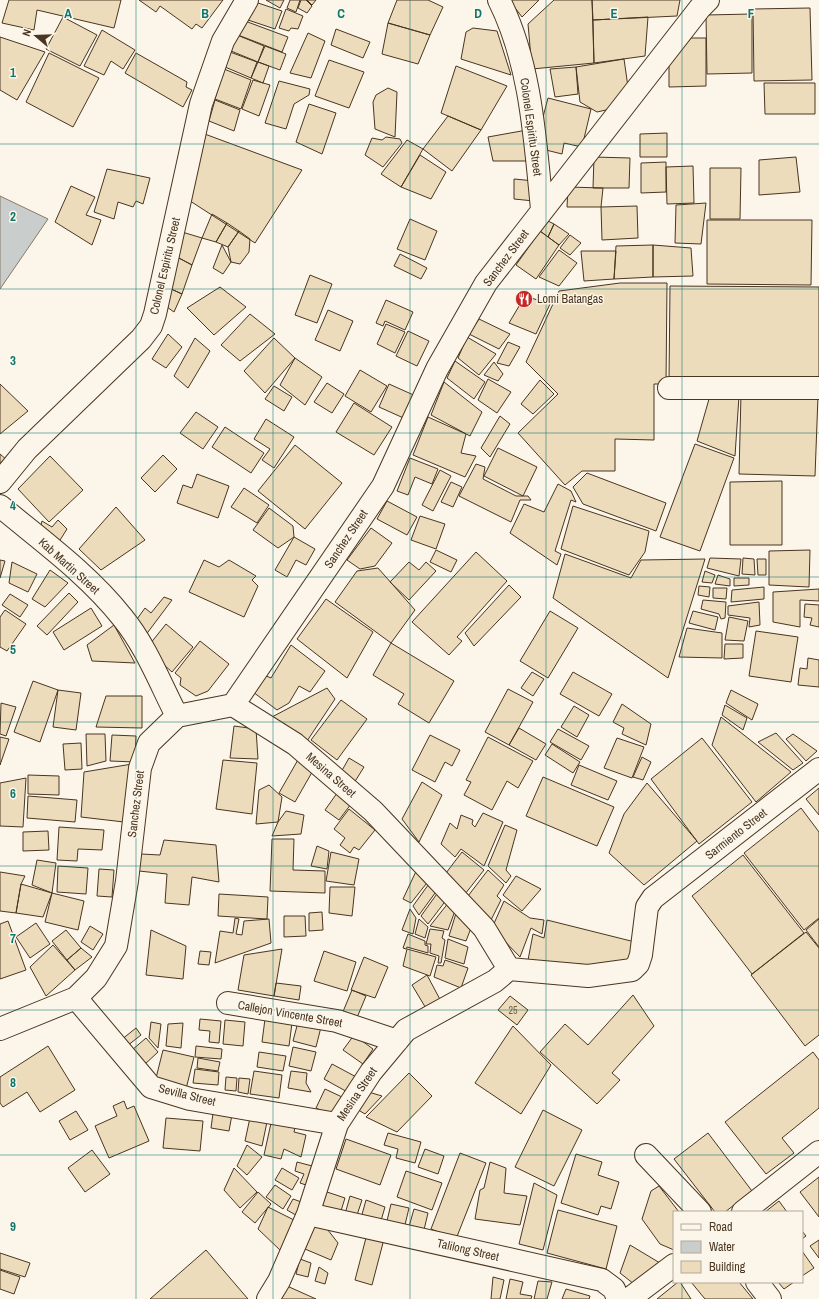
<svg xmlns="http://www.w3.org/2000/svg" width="819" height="1299" font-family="'Archivo Narrow',sans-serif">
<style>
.water{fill:#c9cecd;stroke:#887966}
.building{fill:#ecdcbc;stroke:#4a3520}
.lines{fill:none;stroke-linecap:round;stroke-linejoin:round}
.minor-casing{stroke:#4a3520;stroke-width:24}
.minor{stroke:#fbf6e9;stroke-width:22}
.grid{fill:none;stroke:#0f766e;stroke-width:1;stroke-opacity:0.55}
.labels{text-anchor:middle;stroke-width:3;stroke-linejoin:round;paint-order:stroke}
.number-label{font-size:10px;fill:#725f47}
.street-label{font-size:12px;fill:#4a3520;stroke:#fbf6e9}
.poi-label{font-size:12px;fill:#4a3520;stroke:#fbf6e9;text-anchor:start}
.grid-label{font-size:13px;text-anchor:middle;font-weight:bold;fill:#0f766e;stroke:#fbf6e9;stroke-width:3;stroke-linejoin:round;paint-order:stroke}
</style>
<rect width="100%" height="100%" fill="#fbf6e9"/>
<!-- water -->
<path class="water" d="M0,196L48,219L0,289Z"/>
<!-- building -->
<path class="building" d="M9,0H121L114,28L37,10L34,30L2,23Z
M139,0H223L202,28L196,24L192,29L160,6L156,12Z
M266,0H284L280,8Z
M290,0H300L296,12L287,8Z
M301,0H306L312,6L307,13L298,8Z
M307,0H316L312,5Z
M397,0H428L443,7L430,35L388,23Z
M509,0H539L522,17Z
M554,0H592L594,63L532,69L528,24Z
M592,0H680L677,16L593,20Z
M255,2L282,11L275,29L248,20Z
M810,8L812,80L754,81L753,9Z
M286,9L303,16L298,29L291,28L289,31L279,28Z
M752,14V73L707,74L706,15Z
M63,17L97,35L80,66L46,49Z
M648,17L645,56L594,63L593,20Z
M245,21L288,37L282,52L238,35Z
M388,23L430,35L418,64L382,54Z
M473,28L497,31L511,75L461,59L466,32Z
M336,29L370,42L363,58L331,45Z
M102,30L135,50L123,69L111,61L104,75L84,66Z
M308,33L325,41L311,78L290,73Z
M237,35L264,46L258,62L231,51Z
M0,37L45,52L17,100L0,90Z
M691,38H706V86L669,87V65Z
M265,46L286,54L280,70L258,62Z
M230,52L257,62L251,78L225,67Z
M49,53L99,78L73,127L26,102Z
M136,53L187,82L186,87L192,90L183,107L125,73Z
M624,59L628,87L606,110L597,112L580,102L576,67Z
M329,60L364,72L349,108L315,96Z
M258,62L269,66L263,83L251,78Z
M456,66L507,86L481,130L441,113Z
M576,67L578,94L555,97L550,69Z
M224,69L251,80L241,109L215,99Z
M253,80L270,85L259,116L242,109Z
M279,81L310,89L309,95L294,104L286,129L265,123Z
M764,83H815V114H765Z
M388,88L397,92L395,137L375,129L373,102L376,95Z
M548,98L591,109L582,147L564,143L562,154L542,149L538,136Z
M215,100L240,110L234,131L209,121Z
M309,104L336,113L322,154L296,142Z
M448,116L481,130L452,171L423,149Z
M527,130L526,161H493L488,137Z
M202,133L302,170L255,243L184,197Z
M667,133V157H640V134Z
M386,137L400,139L402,143L383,167L365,155L372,138L382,140Z
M407,140L423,149L401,187L381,174Z
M420,155L446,172L431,199L401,187Z
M594,157L630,158L629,188H593Z
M796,157L800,192L759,195V160Z
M666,162V192L641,193V163Z
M693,166L694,203L667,204L666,167Z
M710,168H741L740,219H710Z
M107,169L150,178L143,204L136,201L133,207L118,202L114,219L94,212Z
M514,179L535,181L534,201L514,199Z
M71,186L95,197L86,215L101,220L92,245L55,222Z
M568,187L603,188L601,207H567Z
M706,203L701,244L675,243L676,205Z
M637,206L638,238L602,240L601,207Z
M212,214L227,223L216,242L202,238Z
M410,219L437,231L425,260L397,249Z
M544,219L554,224L548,237L540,231Z
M707,220H812L811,285L707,284Z
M227,223L239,231L228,247L216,242Z
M554,224L569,234L559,245L548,237Z
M239,231L250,239L249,252L240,264L231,262L228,247Z
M540,231L559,245L536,279L516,265Z
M182,232L202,238L192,265L177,257Z
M570,235L581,243L570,255L560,248Z
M222,245L231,262L223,274L213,268Z
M653,245L691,248L693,276L653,277Z
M653,245V277L614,279L616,246Z
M559,250L577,263L559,286L539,277Z
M581,251H616L614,279L584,281Z
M400,254L427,268L421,279L394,266Z
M177,257L192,265L182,294L169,288Z
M310,275L332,284L317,323L295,315Z
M620,283H667L666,384H654V440L615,439V471H582L565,485L518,433L558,394L526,362L559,291Z
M670,286L819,287V382L669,381Z
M220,287L246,307L214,335L187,308Z
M169,288L182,294L174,312L167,307Z
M525,296L550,304L536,334L509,323Z
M386,300L413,312L405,330L385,321L383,326L376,323Z
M328,310L353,321L340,351L315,340Z
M250,314L275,334L240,361L221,345Z
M479,319L510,334L499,349L469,334Z
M386,324L405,332L395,353L377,344Z
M408,331L429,341L417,366L396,356Z
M168,334L182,347L166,368L152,359Z
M467,337L496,354L479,375L458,358Z
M195,338L210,351L188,388L174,376Z
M274,338L295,358L265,393L244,371Z
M508,342L520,347L509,366L497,363Z
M295,358L322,377L305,405L280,385Z
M455,361L485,382L474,399L447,378Z
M494,362L503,374L498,381L484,375Z
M360,370L387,386L371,412L345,396Z
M488,379L511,392L497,413L478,400Z
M540,380L554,394L533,414L521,404Z
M444,382L482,412L470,436L431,415Z
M327,383L344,394L332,413L314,402Z
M0,384L28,411L0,434Z
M389,384L418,397L408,420L379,407Z
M274,386L292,397L284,411L265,399Z
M711,392L739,396L735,456L697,441Z
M741,394L818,396L815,476L739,474Z
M354,403L392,427L374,455L336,432Z
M196,412L218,427L203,449L180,433Z
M500,416L510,424L490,457L481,448Z
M428,417L466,434L461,453L476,456L465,477L413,455Z
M266,419L294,437L274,468L262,460L270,449L254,439Z
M225,427L264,453L251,473L212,447Z
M695,444L734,458L700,551L660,537Z
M295,445L342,483L305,529L258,491Z
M498,448L537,467L523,496L484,476Z
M0,454L8,461L0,474Z
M163,455L177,469L155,492L141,478Z
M50,456L83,490L49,522L18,489Z
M410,458L438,469L432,484L415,477L408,495L397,491Z
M476,464L485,467L483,479L516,496H528L531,500H520L511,522L459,496Z
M440,470L451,476L433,511L422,505Z
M587,473L666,503L656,531L583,504L573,487Z
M197,474L229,486L218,518L177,503L183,485L192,488Z
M782,481V545H730V482Z
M451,482L462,487L453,507L441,502Z
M558,484L571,491L576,502L571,500L555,551L561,554L557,565L510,533L524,504L544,512Z
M244,488L269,505L257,523L231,507Z
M387,501L417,517L407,535L377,519Z
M573,506L649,531L645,552L629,575L561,549Z
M116,507L145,540L101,570L79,549Z
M269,508L293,526L294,537L278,548L253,530Z
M420,516L445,524L436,549L411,540Z
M58,520L67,529L55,548L39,532L42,521L52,527Z
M371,528L392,543L375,566L360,569L347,560Z
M294,537L315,549L306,565L296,560L287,577L275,570Z
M436,550L457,560L451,572L430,562Z
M810,550L809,587L769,585V551Z
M476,552L507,581L457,637L462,641L449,655L412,622Z
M565,554L631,578L641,560L705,559L668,678L553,598Z
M710,558L741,559L739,576L707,568Z
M743,558L754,559L755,575L742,574Z
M757,559H766V575H758Z
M0,560L5,561L0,578Z
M204,560L219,567L229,560L256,576L252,580L258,586L244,617L189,592Z
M12,562L37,574L28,592L9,583Z
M409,562L419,570L426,562L436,571L409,600L390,582Z
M378,568L415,610L391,643L335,602L357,571Z
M50,570L68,583L45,607L32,599Z
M705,571L715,575L712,583L702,582Z
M718,575L730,579V586L715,584Z
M734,578H749V585L734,586Z
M509,585L521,597L474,646L465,633Z
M699,586L710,587L709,597L698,595Z
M764,587V599L731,602L732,590Z
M713,588H727L726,599L713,598Z
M819,589V601L800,600V627L773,622V592Z
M69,593L78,602L47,635L37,626Z
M10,594L28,605L20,617L2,605Z
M164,597L172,600L145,636L132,626L145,608L151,613Z
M326,599L373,632L347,678L297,639Z
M703,600L726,602L725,618L721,619L719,614L701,609Z
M759,602L760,625L749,627L750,618L728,615V606Z
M805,604L819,605V627L810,625L812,618L804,617Z
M91,608L102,626L64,650L53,632Z
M5,610L26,624L7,651L0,647V617Z
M550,611L578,628L548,678L520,661Z
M693,611L718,617L715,630L689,623Z
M729,617L748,621L744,641L725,640Z
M166,624L193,647L172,672L146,649Z
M114,625L135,663L92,661L87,645Z
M687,628L722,633V658L679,657Z
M756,631L798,637L791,682L749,676Z
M200,641L229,664L208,691L196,696L180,685L181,678L175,673Z
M391,643L454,681L429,723L398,704L404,694L373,675Z
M725,644H743V658L724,659Z
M291,645L325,671L310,692L299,686L289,703L277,710L253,692L264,675L271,678Z
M808,658L819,660V687L798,685L800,668L807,669Z
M532,672L544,679L533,696L521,688Z
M573,672L612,694L599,716L560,694Z
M33,681L58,690L40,742L14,732Z
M327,688L335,699L305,744L270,718Z
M508,689L533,702L509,745L485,732Z
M58,690L81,693L76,730L53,727Z
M731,690L758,704L752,720L726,703Z
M106,696H142V728L96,727Z
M341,700L367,719L337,760L311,740Z
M1,703L16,707L6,736L0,734Z
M622,704L651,724L646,745L622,734L624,728L613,722Z
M725,705L747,718L743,730L722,715Z
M574,706L589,715L577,737L561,727Z
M721,717L791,772L756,802L712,745Z
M234,726L256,729L258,759L230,758Z
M519,728L546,744L536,760L509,745Z
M558,729L589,746L581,760L550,742Z
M776,733L803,763L793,770L758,742Z
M86,734H105L106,761L87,766Z
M793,734L817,751L806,761L786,739Z
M112,735L136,736L135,762L110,761Z
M430,735L460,750L452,766L445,762L435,782L412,770Z
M0,737L9,739L0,765Z
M488,737L533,761L518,788L507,781L492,810L464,795L471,782L466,780Z
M617,738L644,747L632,778L604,768Z
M702,738L752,802L699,844L651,779Z
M81,743L82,769L65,770L63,744Z
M552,744L580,762L573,773L545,755Z
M642,757L651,762L643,780L633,777Z
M299,758L315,767L295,802L279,793Z
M349,758L364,767L354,783L340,774Z
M223,760L257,763L252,814L216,809Z
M132,764L124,822L81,817L84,772Z
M579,765L617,781L608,800L571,785Z
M28,775L59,776V795L28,794Z
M543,777L614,807L597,846L526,816Z
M26,778L23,827L0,826V783Z
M422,782L442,795L419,842L402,819Z
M647,783L697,841L644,885L609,853L624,814Z
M269,785L282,797L278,822L256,824L259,790Z
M819,788V815L806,799Z
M340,789L354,800L339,820L325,810Z
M28,796L77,800L75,822L27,818Z
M801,808L819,832V918L804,930L744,853Z
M349,809L375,830L359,850L354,847L350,853L340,845L345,838L334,829Z
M286,811L304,815L301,834L272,836L278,822Z
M483,813L503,822L484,866L461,849L455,857L441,844L450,823L457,829L461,815L473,820L472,824L475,827Z
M505,825L517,830L506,870L511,876L506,883L488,866Z
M59,827L104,830L102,850L78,849L77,861L57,860Z
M48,831L49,850L23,851V832Z
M272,839H294L293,870L325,871V893L270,891Z
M164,840L216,845L219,882L192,877L189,905L165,903L167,874L139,871L141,854L160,855Z
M317,846L329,851L327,869L311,866Z
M331,852L359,859L354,885L326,881Z
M462,852L484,870L465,894L446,873Z
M743,855L804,933L752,974L692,896Z
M37,860L56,863L52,893L32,885Z
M419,865L430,879L411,903L403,899Z
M58,866L88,868L86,894L57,892Z
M99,869L114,870L112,897L97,896Z
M488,870L504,885L497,896L501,900L491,920L468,896Z
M0,872L25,876L21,884L16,913L0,911Z
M516,876L541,889L522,911L503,895Z
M431,881L438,889L419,915L413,906Z
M21,884L52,893L43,917L16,913Z
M330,887H355L352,916L329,913Z
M439,891L447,899L428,924L421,916Z
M52,893L84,901L78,930L45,922Z
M219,894L268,897L267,919L218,916Z
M504,901L530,918L544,920L542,934L531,928L520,957L492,928Z
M449,902L456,908L448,930L430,926Z
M410,909L416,918L413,934L402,930Z
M457,910L471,928L466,941L449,936Z
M322,912L323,930L309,931V913Z
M284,916H305L306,936L284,937Z
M235,918L239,919L236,934L242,935L244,921L269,919L271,943L215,963L220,931L233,933Z
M419,919L428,927L425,938L415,934Z
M819,919V947L806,930Z
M547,920L635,942L627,968L528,960L533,934L544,938Z
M8,921L26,970L0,979V924Z
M36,923L50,944L30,958L16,937Z
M90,926L103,934L93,950L81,942Z
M430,929L444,931L442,938L445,940L441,963H438L439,956L430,953L431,944H426Z
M66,930L81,948L67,960L52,941Z
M151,930L186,946L183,979L146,975Z
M806,932L819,948V1035L805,1046L751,975Z
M408,934L425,941V945L428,946V953L407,947L406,949L403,948Z
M448,939L468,947L464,964L445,958Z
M53,945L75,970L46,996L30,967Z
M81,948L92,957L75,970L67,960Z
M282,949L274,996L238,990L244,955Z
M407,949L436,957L430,976L403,966Z
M200,951L211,952L209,965L198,964Z
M324,951L356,962L347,991L314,981Z
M364,957L388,967L375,998L351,990Z
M445,960L468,968L461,988L434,977L437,965L443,966Z
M427,975L443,1005L427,1010L412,985Z
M276,983L301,986L299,1000L274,996Z
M352,990L366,996L356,1020L342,1014Z
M633,995L654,1026L612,1073L620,1080L597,1104L540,1052L565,1024L588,1045Z
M510,996L528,1010L517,1025L498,1010Z
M200,1019L221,1021L219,1043L209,1042L210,1031L199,1030Z
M265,1019L292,1023L289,1046L262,1042Z
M225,1020L245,1022L243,1046L223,1044Z
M151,1022L161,1024L158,1048L149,1038Z
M298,1022L321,1027L316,1047L293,1041Z
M183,1023L181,1048L166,1046L168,1024Z
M513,1026L551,1065L521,1114L475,1083Z
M136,1028L141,1035L127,1046L121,1040Z
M354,1035L373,1049L363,1064L343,1050Z
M146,1038L158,1052L144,1065L132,1050Z
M48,1046L75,1090L40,1112L27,1092L3,1107L0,1103V1077Z
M196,1046L222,1049L221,1059L195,1057Z
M293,1047L316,1052L311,1071L289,1066Z
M163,1050L194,1057L186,1089L155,1082Z
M259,1052L286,1056L283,1071L257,1067Z
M813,1052L819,1060V1108L782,1138L794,1153L766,1174L725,1122Z
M198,1058L220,1062L218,1071L197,1068Z
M332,1064L360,1079L351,1094L324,1079Z
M195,1069L219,1072L218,1085L193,1083Z
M254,1071L282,1075L279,1098L250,1094Z
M291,1071L307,1073L306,1083L311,1092L288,1088Z
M409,1073L432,1096L397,1132L366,1117Z
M226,1077L237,1078L236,1091L225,1090Z
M239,1078L250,1079L248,1094L238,1092Z
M325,1089L342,1097L333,1116L316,1108Z
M365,1091L382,1096L365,1114L355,1108Z
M124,1101L127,1109L134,1106L149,1141L109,1158L95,1126L117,1116L113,1106Z
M214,1106L233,1109L229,1131L211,1128Z
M543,1110L582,1130L554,1186L515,1167Z
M76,1111L88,1130L70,1140L59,1121Z
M251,1113L268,1117L262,1146L245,1141Z
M273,1114L297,1119L294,1132L306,1135L301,1157L284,1149L281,1159L264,1155Z
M166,1118L203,1121L200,1151L163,1148Z
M388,1133L421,1142L415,1163L396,1158L398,1149L384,1145Z
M708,1133L752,1191L725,1212H715L674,1159Z
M346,1139L391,1155L380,1185L336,1169Z
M247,1145L262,1157L247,1175L237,1166Z
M425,1149L444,1156L438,1174L418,1167Z
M92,1150L110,1174L85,1192L68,1168Z
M460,1153L486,1163L456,1239L431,1229Z
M576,1154L602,1162L598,1175L619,1182L611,1209L601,1206L598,1215L561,1203Z
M297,1162L316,1167L309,1186L300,1183L304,1174L295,1171Z
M490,1162L506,1168L504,1193L527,1196L520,1225L475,1219L480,1190L484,1188Z
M234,1168L257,1192L240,1208L224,1190Z
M282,1168L299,1178L292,1190L275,1180Z
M406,1171L442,1183L432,1210L397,1197Z
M819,1177V1217L800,1192Z
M534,1183L557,1195L543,1250L519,1244Z
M275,1185L291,1196L283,1209L266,1197Z
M659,1186L679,1212H674V1250L660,1244L642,1219L651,1191Z
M324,1191L345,1198L340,1214L318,1207Z
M258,1192L271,1204L255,1223L242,1212Z
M350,1196L362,1200L356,1218L345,1214Z
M293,1199L304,1203L301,1218L287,1210Z
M366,1200L385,1207L380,1224L361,1218Z
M779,1201L787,1212H765Z
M391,1204L409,1208L404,1229L386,1225Z
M268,1207L296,1221L281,1251L258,1229Z
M414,1209L428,1213L423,1234L408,1230Z
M558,1210L617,1226L606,1269L547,1253Z
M316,1222L324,1225L338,1243L331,1260L305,1249Z
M802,1231L806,1236L802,1239Z
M367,1234L384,1239L372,1285L355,1280Z
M819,1240V1258L810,1246Z
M630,1245L660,1263L634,1284L620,1273Z
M206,1250L248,1299H150Z
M802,1251L814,1268L802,1276Z
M0,1253L30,1263L25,1277L0,1269Z
M300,1259L311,1263L308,1277L296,1274Z
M319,1267L328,1273L325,1284L315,1281Z
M0,1270L20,1277L14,1294L0,1289Z
M493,1277L504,1280L500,1299H491Z
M510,1279L523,1282L520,1294L532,1296L531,1299H506Z
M538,1281L552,1282L547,1299H534Z
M678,1282H680L691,1299H657Z
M691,1282H739L753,1299H705Z
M778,1282H794L784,1289Z
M287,1286L316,1299H281Z
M566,1289L590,1296L589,1299H562Z"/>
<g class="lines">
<defs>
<path id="minor" d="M499,0C531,64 535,139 542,209
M669,388H819
M0,482L27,449L141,339L151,326L155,314L201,104L223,41L247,0
M0,506C42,541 88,574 122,617C146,646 160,683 177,716
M233,705L295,744L373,811L484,928L509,969
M76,998L151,1087L190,1099L337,1124
M228,1003L337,1021L397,1041
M0,1029L76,998L96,978L116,946L127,881L140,768L149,743L177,716L233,705L383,486L437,369L486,283L700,8L708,0
M646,1155L700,1212
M743,1212L819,1152
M308,1214L602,1280L614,1289L618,1299
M757,1282L770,1299
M268,1299L279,1281L308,1214L337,1124L371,1072L406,1030L495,981L509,969L588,976L632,970L638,964L641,955L647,907L653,898L819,769
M629,1299L674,1265"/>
</defs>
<!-- minor casing -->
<use href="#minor" class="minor-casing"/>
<!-- minor -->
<use href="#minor" class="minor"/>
</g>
<!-- grid -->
<path class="grid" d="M136,0V1299M273,0V1299M410,0V1299M546,0V1299M682,0V1212M0,144H819M0,289H819M0,433H819M0,577H819M0,722H819M0,866H819M0,1010H819M0,1155H819M682,1282V1299"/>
<!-- icons -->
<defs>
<symbol id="restaurant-disc" viewBox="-11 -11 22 22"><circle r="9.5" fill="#c62828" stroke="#fbf6e9"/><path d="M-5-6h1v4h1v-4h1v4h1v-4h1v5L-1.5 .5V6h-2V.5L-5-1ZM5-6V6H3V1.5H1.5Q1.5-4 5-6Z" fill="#fff"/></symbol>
</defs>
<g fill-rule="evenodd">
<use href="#restaurant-disc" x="514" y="289" width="20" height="20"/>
</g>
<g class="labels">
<!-- number labels -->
<g class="number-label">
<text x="513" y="1014">25</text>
</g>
<!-- street labels -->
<g class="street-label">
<text transform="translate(531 127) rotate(82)" y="4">Colonel Espiritu Street</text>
<text transform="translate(506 258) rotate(-53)" y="4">Sanchez Street</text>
<text transform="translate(165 266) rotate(-77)" y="4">Colonel Espiritu Street</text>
<text transform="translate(346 539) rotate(-56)" y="4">Sanchez Street</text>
<text transform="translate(69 566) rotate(42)" y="4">Kab Martin Street</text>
<text transform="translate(331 775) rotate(41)" y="4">Mesina Street</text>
<text transform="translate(136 804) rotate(-83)" y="4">Sanchez Street</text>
<text transform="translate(736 834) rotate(-38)" y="4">Sarmiento Street</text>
<text transform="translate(290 1014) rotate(10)" y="4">Callejon Vincente Street</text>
<text transform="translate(357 1094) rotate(-56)" y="4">Mesina Street</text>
<text transform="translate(187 1095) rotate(14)" y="4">Sevilla Street</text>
<text transform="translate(468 1250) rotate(13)" y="4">Talilong Street</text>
</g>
<!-- poi labels -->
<g class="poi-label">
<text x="537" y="303">Lomi Batangas</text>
</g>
</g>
<g class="grid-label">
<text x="68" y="18">A</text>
<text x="205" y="18">B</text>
<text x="341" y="18">C</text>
<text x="478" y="18">D</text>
<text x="614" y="18">E</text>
<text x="751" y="18">F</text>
<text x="13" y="77">1</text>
<text x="13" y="221">2</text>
<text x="13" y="365">3</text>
<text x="13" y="510">4</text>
<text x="13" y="654">5</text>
<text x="13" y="798">6</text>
<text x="13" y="943">7</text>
<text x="13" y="1087">8</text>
<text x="13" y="1231">9</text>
</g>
<!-- legend -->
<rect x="673" y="1211" width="130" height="72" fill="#fbf6e9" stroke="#b4a999"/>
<rect x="681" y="1224" width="20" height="6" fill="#fbf6e9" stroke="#b4a999"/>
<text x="709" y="1231" font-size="12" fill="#4a3520">Road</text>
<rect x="681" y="1241" width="20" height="12" fill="#c9cecd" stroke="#b4a999"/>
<text x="709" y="1251" font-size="12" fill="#4a3520">Water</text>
<rect x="681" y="1261" width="20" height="12" fill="#ecdcbc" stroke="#b4a999"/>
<text x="709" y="1271" font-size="12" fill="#4a3520">Building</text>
<!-- north arrow -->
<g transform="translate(36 36) rotate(289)" stroke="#fbf6e9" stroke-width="3" paint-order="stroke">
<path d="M0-3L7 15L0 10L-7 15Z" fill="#4a3520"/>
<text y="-6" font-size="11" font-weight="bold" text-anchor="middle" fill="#4a3520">N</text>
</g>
</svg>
